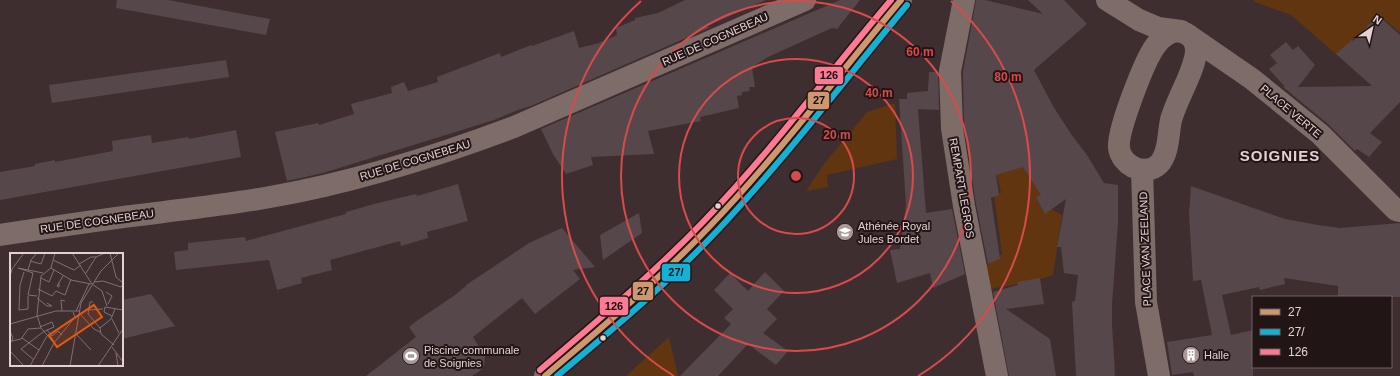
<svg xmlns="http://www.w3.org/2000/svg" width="1400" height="376" font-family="Arial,sans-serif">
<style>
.green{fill:#61350f}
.building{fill:#56474b}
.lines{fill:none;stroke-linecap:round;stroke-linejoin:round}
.minor{stroke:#7e6c68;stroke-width:22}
.major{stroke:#806c6a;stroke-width:22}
.bus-1-casing{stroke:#221516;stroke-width:9}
.bus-2-casing{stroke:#221516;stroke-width:9}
.bus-3-casing{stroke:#221516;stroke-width:9}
.bus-1{stroke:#cd976f;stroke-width:6}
.bus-2{stroke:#13b2d5;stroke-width:6}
.bus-3{stroke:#fe7a93;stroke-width:6}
.ring{fill:none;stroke:#d94a4a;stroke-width:2}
.bus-dot{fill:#e5d1d2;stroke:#221516;stroke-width:1.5}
.labels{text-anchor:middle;stroke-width:4;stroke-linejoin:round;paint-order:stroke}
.street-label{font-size:11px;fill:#e5d1d2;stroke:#221516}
.poi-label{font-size:11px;fill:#e5d1d2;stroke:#221516;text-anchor:start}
.district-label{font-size:15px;font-weight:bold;letter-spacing:1px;fill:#e5d1d2;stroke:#221516}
.inset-road{fill:none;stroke:#816f71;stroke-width:1}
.view{fill:#e8590c;fill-opacity:0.15;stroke:#e8590c;stroke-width:2}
.inset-edge{fill:none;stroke:#e5d1d2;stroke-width:2}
.centre{fill:#d94a4a;stroke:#221516;stroke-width:2}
.ring-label{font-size:12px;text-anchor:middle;font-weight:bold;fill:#d94a4a;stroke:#221516;stroke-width:4;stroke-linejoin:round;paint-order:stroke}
.line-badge{stroke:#221516;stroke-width:1.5}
.pale-badge-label{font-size:11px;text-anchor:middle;font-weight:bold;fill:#111}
</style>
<rect width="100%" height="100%" fill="#3f2e30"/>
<!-- green -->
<path class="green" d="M1253,0H1400V33L1379,15L1356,39L1352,40L1337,55L1291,15L1255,2Z
M895,103L897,159L827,175L828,187L806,191L824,164L867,112Z
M1021,163L1053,210L1062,215L1053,275C1032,283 1008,285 986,290L985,267L1002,254L994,195L1001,193L996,172Z
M669,337L678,376H626Z"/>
<!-- building -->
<path class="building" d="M117,0H168L270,19L266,35L116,8Z
M685,0H766L705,27H711L531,106L518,110L494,120L323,173L287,181L275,132L318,123L319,125L354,114L351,104L392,93L391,87L404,82L408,91L438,82L437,77L500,53L501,57L531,45L532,46L574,31L579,48L599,43L617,35L616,28L635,20V18L658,13Z
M840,0H860L837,29L832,28L768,57L752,67L755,87H749L750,91L742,92V95L737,96L739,108L700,117L701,121L648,131L654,154L591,157L593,165L566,174L553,154L541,129Z
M976,0H985L1043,14L1028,0H1064L1087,24L1034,70L1053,106L1071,134L1087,155L1104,183L1118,185V222L1112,304V324L1115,376H1076L1072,302L1075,301L1078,275L1064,273L1061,247H1057L1066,199L1045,214L1036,197L1041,195L1023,167L996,175L999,195L991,198L1000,259L988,264L976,204L964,127L963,72Z
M1378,15L1400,35V102L1370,133L1382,142L1369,157L1357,149L1355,151L1328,124L1283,87H1285L1269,69L1277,63L1270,55L1286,42L1293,50L1298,46L1315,65L1298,87L1372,86L1336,54L1352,40L1353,41Z
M226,60L229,77L52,103L49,85Z
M929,72H938L939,110L918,109L926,213L952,209L965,274L933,288L930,273L897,283L890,250L900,249L906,205L899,99H907V93L928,91Z
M236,130L241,157L0,200V172L35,166V164L55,160V162L113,151L112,141L151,135L152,143L188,137L189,139Z
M458,184L468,221L427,232L428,238L401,246L400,241L330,260L332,270L301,278L302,283L277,290L269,260L176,270L174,252L188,250V243L245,237L246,241L346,214V212L374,204L416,194L417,196Z
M1191,186L1285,219L1318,225L1340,228L1400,223V297H1338V286L1284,278L1285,284L1260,290L1259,287L1222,295L1231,335L1253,330V376H1194L1193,372L1172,375L1167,342L1212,335L1201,280L1193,281L1189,214Z
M639,213L642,233L603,260L600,235Z
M562,228L595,267L573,270L580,279L535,314L522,298L473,337L485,356L484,365L481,370L472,376H366L416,337L409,327L418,320L455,295L466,286V285L529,243Z
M765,272L784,291L767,309L777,319L763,333L788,351L776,365L748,344L718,376H680L731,324L724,318L733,309L714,290L730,273L748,291Z
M1040,278L1044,304L1006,309L1050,339L1056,376H1009L993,292L1018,285L1017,282Z
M151,294L175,326L122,339V300Z"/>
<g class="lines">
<!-- minor -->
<path class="minor" d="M964,0L950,71L952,128L964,206L997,376
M1107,0L1139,20L1158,28L1181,31
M1176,31C1186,32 1196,37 1196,49C1197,67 1176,100 1171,120C1168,134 1169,153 1159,164C1152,171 1142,171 1133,167C1126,163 1120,156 1119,148C1117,131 1145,59 1156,45C1161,38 1167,33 1176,31Z
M1191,37L1252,79L1320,134L1396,210L1400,211
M1142,170L1146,302L1159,376
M0,235C52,227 104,219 156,213C194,208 232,204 270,197C351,183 437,156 514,127L805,0"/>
<!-- major -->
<path class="major" d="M545,376C609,321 674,267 731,204C764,169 793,130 824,93C849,61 875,31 901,0"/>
<defs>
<path id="bus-1" d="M545,376C601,328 659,280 710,226C778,155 838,75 901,0"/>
<path id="bus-2" d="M557,376C612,330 667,284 716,232C784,160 844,81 907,5"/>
<path id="bus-3" d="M540,370C596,322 652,275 703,222C771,152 828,74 891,0"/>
</defs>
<!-- bus-1 casing -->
<use href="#bus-1" class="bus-1-casing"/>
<!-- bus-2 casing -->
<use href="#bus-2" class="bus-2-casing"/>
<!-- bus-3 casing -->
<use href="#bus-3" class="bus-3-casing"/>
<!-- bus-1 -->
<use href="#bus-1" class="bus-1"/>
<!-- bus-2 -->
<use href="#bus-2" class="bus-2"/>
<!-- bus-3 -->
<use href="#bus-3" class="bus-3"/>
</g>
<!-- distance rings -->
<g class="ring">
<circle cx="796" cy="176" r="58"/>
<circle cx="796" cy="176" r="117"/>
<circle cx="796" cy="176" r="175"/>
<path d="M674 376A234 234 0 0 1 641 1M951 1A234 234 0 0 1 918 376"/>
</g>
<!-- icons -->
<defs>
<symbol id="school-disc" viewBox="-11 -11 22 22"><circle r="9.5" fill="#ab9899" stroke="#221516"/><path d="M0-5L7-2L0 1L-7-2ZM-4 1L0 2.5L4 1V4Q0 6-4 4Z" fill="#fff"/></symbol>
<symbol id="building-disc" viewBox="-11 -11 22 22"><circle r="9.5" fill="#ab9899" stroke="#221516"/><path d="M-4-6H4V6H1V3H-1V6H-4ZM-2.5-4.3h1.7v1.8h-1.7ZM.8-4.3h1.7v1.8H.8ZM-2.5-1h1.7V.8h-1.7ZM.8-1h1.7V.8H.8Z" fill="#fff"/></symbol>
<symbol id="stadium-disc" viewBox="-11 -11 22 22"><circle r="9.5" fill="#ab9899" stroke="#221516"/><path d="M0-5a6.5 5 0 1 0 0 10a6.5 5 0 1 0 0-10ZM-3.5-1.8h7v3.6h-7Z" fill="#fff"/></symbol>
</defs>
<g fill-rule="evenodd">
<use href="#school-disc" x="835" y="222" width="20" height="20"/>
<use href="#building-disc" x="1181" y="345" width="20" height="20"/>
<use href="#stadium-disc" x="401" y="346" width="20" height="20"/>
</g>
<!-- markers -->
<g class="bus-dot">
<circle cx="718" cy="206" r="3.5"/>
<circle cx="603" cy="338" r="3.5"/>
</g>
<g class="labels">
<!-- street labels -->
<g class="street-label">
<text transform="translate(715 39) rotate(-24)" y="4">RUE DE COGNEBEAU</text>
<text transform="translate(1291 111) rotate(40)" y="4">PLACE VERTE</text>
<text transform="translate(415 160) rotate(-17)" y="4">RUE DE COGNEBEAU</text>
<text transform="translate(962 188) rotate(80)" y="4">REMPART LEGROS</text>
<text transform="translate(97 221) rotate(-8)" y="4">RUE DE COGNEBEAU</text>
<text transform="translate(1145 249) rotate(-92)" y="4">PLACE VAN ZEELAND</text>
</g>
<!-- poi labels -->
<g class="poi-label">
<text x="858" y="230">Athénée Royal<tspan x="858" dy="13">Jules Bordet</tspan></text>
<text x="424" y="354">Piscine communale<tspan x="424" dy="13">de Soignies</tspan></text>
<text x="1204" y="359">Halle</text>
</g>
<!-- district labels -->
<g class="district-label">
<text x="1280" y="161">SOIGNIES</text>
</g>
</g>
<!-- overview -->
<g transform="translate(10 253)">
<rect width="113" height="113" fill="#3f2e30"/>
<path class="inset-road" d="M62,0L82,31M100,0L106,24L113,30M43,7L64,17L71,12M20,8L31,11L35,0M69,11L81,4H86M41,15L31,23L27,62L31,75L44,90M41,15L61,27L81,31M41,15L45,0M18,17L21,7L27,0M14,19L10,32L9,57L18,56V43M23,20L8,15L33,20M23,20L18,42L27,43M76,20L86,4L95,0M0,24L2,16L14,0M31,25L39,29L44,17M84,29L93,28L111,34L113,31M49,30V34L47,33L53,23M82,31L92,38L97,53M28,36L42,43L46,38L55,42L61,26M96,39L102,43L98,51M27,45L37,53H42L37,50M83,49H80L78,61L90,75M78,57L93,56M52,58L51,47L55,48M66,58L79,31M69,60L84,76L90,79M102,63L94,59L95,54L113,57M102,66L109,80M0,71L46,58H69M90,75L101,66L105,56M90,75L91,81L104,92M37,77L42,83L48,78L52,82M0,78L3,85L0,91M66,81L81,97M12,85L29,97M2,88L11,86L18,76L31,75M102,94L113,109M0,98L14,113M106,100L108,113M24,107L11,96L33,79L44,74L42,69L30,74M20,113L37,83M32,113L44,90L65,64L63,59M60,113L71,50L91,18L109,0M64,113H81M88,113L113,76"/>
<path class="view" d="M84,52L92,64L47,94L39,82Z"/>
<rect width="113" height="113" class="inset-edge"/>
</g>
<circle cx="796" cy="176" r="6" class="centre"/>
<g class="ring-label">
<text x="920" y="56">60 m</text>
<text x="1008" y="81">80 m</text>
<text x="879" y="97">40 m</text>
<text x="837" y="139">20 m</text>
</g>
<g class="line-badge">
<rect x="814" y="66" width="30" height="19" rx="4" fill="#fe7a93"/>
<rect x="807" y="91" width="23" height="19" rx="4" fill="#cd976f"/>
<rect x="661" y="263" width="30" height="19" rx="4" fill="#13b2d5"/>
<rect x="632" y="281" width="22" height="20" rx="4" fill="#cd976f"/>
<rect x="599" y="296" width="30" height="20" rx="4" fill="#fe7a93"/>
</g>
<g class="pale-badge-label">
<text x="829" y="79">126</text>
<text x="819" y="104">27</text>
<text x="676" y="276">27/</text>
<text x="643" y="295">27</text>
<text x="614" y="310">126</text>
</g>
<!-- legend -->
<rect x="1252" y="296" width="140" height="72" fill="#221516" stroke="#706061"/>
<rect x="1260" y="309" width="20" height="6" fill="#cd976f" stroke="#706061"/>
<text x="1288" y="316" font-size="12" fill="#e5d1d2">27</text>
<rect x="1260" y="329" width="20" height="6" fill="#13b2d5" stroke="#706061"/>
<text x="1288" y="336" font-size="12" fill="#e5d1d2">27/</text>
<rect x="1260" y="349" width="20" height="6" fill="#fe7a93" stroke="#706061"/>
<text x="1288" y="356" font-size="12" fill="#e5d1d2">126</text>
<!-- north arrow -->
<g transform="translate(1372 28) rotate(34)" stroke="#221516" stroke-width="3" paint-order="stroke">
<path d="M0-3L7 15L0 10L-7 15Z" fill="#e5d1d2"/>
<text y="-6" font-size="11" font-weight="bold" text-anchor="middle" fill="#e5d1d2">N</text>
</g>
</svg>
